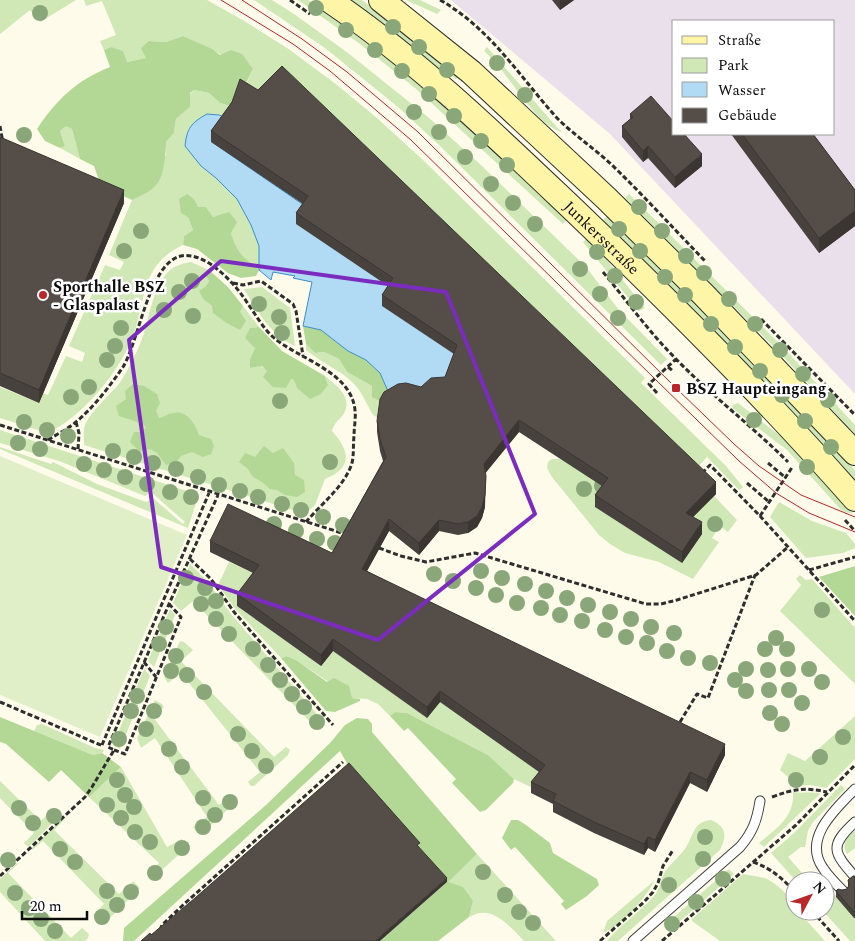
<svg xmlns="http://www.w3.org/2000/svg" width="855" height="941" font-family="Spectral,serif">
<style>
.industrial{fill:#eae0eb;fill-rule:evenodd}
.green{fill:#cfe8b6}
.forest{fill:#b3d896}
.pitch{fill:#e1efc8}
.water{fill:#b1daf5;stroke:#398ecb}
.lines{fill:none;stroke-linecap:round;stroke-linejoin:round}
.lane-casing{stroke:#3f3f3f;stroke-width:11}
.secondary-casing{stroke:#2e2e2e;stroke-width:26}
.path{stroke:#2e2e2e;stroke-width:3;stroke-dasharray:5 2.5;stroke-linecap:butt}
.lane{stroke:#fff;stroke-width:9}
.secondary{stroke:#fef5a7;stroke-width:24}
.tram{stroke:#b9272b;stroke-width:1}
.tree{fill:#8aa77a}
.wall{fill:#48423e}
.shaded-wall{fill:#3b3632}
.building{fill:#544d48;stroke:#3b3632}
.marked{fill:none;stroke:#7b2cbf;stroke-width:4;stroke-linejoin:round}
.poi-dot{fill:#b9272b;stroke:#fff;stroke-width:2}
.labels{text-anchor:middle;stroke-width:5;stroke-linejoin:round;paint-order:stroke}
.street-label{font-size:16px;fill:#0c0c0c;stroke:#fff}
.poi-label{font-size:16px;font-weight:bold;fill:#0c0c0c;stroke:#fff;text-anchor:start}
</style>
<rect width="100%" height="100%" fill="#fffbeb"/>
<!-- industrial -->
<path class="industrial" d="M451,0H855V394L610,134ZM674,21H834V134H674Z"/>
<!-- green -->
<path class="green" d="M0,0H76L40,22L30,10L0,34Z
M84,0H207L246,22L290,50L337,85L377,118L423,160L645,378L641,383L726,466L743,487L739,490L707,457L693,472L255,104L243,91L253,69C229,59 207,47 183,36L166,42L149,41L147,58L126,62L111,47L104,50L100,41L116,35L102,1L86,6Z
M254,0H272L294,14L348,53L428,117L482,166L586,267L619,310L667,359L661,365L439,145L398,107L325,48Z
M298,0H308L329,15L419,83L462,121L567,220L563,224L415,88L360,44Z
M349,0H362L459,76L456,79L432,64Z
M406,0H420L441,10L437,14Z
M487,47L555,125L562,132C534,125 507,70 484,51Z
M194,90L209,93L220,103L234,107L201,166L216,178L237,199L251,225L259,246V270L248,262L234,246L231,233L223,215L213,217L206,207L188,217L193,230L184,236L183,245C142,264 146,296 134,334C121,370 82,418 47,433L0,418V387L39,403L43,393L48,395L66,356L82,362L85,353L69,346L105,265L120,270L124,262L109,255L132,200L146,192L166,155V142L174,133L176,119L190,107V94Z
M66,125L72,129L80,159L60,148L65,146L60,131Z
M629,194L781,345L855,425V434L776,349L625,198Z
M607,216C692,299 774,383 855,470V482L602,221Z
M586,239L606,259L645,308L639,311L583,242Z
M191,262L209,270L204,273L209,281L205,287L204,300L212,306L240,312L243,306L259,327L250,328L255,348L250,359V368L261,366C278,380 307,381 328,385L325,376C337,386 354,398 343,415C338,421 334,423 332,431C351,452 352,468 325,479L315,505L305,514L84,445C84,440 83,434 84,430C85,415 112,394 121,381C130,366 139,349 144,333C149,316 152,297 161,281C168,269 177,264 191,262Z
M262,287L290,308L295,346C270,335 258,312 244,289Z
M306,344L315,353L324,352L339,359L347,372L372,386L384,403L378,418L373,415C367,405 362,392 354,384C341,370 321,363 306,350Z
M738,403L783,438L853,514L842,511L787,450L732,408L733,405Z
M0,430L196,494L198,497L188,528L0,449V447L51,464L53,462L97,484L146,502L154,499L183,524L185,522L151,492L145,496L59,461L0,443Z
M552,459H562L597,482L604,472L682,563L702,534L684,523L714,496L737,520L728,532L720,526L712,538L719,542L693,579L659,562L625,553L610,544L599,535L552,477L547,468L548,462Z
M779,502L812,521L846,533L855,544V548L843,553L806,558L770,517Z
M229,562L259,576L237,606L321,666L342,640L343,658L427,718L448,692L553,743L535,789L514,779L488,755L407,713L395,712L390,716L378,704L367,699L352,698L296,660L287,656L281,658L236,610L218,585Z
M190,564L208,582L231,614L323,721L316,728L193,601L181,611L173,603Z
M800,575L806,580L812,579L855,628V684L780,611L801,585L796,579Z
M170,609L175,615L154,667L148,661Z
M180,641L184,642L193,650L181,661L274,757L286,747L290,750L288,755L254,786H251L248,782L260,772L181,673L168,683L164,677Z
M144,669L150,676L120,749L113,745Z
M155,700L162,704L164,707L153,717L219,805L233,795L237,799L236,802L201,834L197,832L193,827L207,817L155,738L141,748L137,738Z
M855,716V759L826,788L810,785L791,786L788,777L780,770L788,753L805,761Z
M42,724L95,748L104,750L102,753L93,755L34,731L37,725Z
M121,767L167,847L182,839L186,846L185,849L154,877L147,875L159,863L89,797Z
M0,781L41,821L53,808L60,815L33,843L28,847L24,843L34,833L0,798Z
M841,785L845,789L813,822L808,831L805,847H801L788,857L809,881H796L771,853L794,833Z
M793,792C802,794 812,791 820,794L764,847L759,843C776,829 795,817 793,792Z
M62,819L64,820L54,830L119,894L133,881L140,888L103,925L93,915L104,904L43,841L32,850L31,849Z
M711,820C727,827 727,836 720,850L618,941H607C621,924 640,912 654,896C662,886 659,881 665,872C670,864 679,857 685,849C694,836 692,822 711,820Z
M855,830V848L847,854C841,845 847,836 855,830Z
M477,854L556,941H524C509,926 492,903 469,917L473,901L447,882Z
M17,863L18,864L8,873L71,938L82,928L89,934L88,938L85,941H45L0,892V879Z
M729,869L734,874L671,929L668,925V922Z
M743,874C751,876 760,876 767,879C777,884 795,899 795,911H798L825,941H720L692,921V919Z
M655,880C645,899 623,924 603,933L607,921Z
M833,893L855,918V941H850L823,911H825V898L826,900Z"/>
<!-- forest -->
<path class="forest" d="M183,36L212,49L220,55L231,50L242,54L253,69L234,107L220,103L209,93L194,90L190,93V107L176,119L174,133L166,142C166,153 164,172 159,181C154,190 141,196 132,200L101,186L94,166L80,159L72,129L66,126L60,131L65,146L60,148L45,141L37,129C57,99 77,80 110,67L104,50L111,47L123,51L127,62L146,58L141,48L149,41L166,42Z
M187,194L194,199L198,207H206L213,217L229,212L237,222L231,233C236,252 244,258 259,270L256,276L241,278L228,273L197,249L183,245L184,236L193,230L188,217L181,213L179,199Z
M209,270L228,287L243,306L240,312L246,321L240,330L225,322L213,313L212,306L204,300L199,291L205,287L209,281L204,273Z
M303,326L321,330L348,351L366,360L380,373L391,398L384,403L372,397V386L347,372L339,359L324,352L315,353L306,344Z
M259,327L282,351L325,376L328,385L321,394L310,399L297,388L294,380L291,379L286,388L273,387L263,377L267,371L262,366L250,368V359L255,348L245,338L250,328Z
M133,384L144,386L157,394L160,403L156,411L159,418C164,417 169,413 174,413C187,410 196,425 199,435L211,439L214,446L211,454L203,457L192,452L181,456L175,464L166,465L157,453L150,449L139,451L130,442L134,432H143L146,427C137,420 129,420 119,416L116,406L126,399L125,391Z
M264,446L273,453L283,448L294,463L295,475L304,480L305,492L297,497L285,495L277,490L270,489L262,482L253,477L247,468L239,462L245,453L255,457Z
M855,566V616L819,577Z
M287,656L296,660L327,682L334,678L349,686L352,698L360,699V701L335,712L326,711L281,658Z
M395,712L407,713L488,755L514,779L513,783L486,810L480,812L452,783L456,779L408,728L404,731L390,716Z
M0,717L93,755L102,753L121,767L89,797L61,770L49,782L6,744L0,742Z
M357,718L368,719L372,724V732L477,854L448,882L463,887L473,901L469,917L438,941H380L447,882L434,867L419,847L349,767L340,751L134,941H123L124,928L266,805L330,743L345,725Z
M511,820H518L526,825L550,843L553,853L597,879L599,885L587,896L566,910L561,904L564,901L515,847L511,850L502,838Z"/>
<!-- pitch -->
<path class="pitch" d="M0,456L187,535L100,737L0,695Z"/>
<!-- water -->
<path class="water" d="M207,114L219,115L228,119L212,142L308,208L393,289L457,356L443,394L391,398L380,373L366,360L348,351L321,330L303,326L312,282L293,278L295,276L273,272L271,280L259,270V246L251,225L237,199L216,178L201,166L185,146C187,128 191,123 207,114Z"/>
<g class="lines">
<defs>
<path id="lane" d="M855,822C829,846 833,852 855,877
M843,891C836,884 828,876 823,868C802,838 836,809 855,789
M633,941L740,847C753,832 757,820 760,801"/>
<g id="secondary">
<path id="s1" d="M329,0C419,61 497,137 576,212C672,304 767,399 855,499"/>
<path d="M381,0L471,72L606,198L704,295L855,453"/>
</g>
</defs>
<!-- lane casing -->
<use href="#lane" class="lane-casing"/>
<!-- secondary casing -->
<use href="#secondary" class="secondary-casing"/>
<!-- path -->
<path class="path" d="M290,0L310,14
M440,0C490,28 520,77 557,118C574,135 595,149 612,165C644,196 674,229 705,261
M0,126L3,143
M603,272C627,301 649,332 676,359C712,396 752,426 788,462
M233,283L243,285L261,281L293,304L296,311L303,356
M761,319L855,415
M668,367L673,371
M657,393L649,384L676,359
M76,422L79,433L78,450
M0,425L345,534
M48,440C57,434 68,429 76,422C94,407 110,386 123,367C139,341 149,263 181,256C191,254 200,258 209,263C225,274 238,288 248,304C256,315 263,328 273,337C298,359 351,371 355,410C356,418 354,428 354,436C353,445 354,454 352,463C345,486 321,504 306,522
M768,463L786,478
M702,473L710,465L760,516L855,621
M747,483L769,502
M760,516L793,466
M845,520L855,531
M379,548L401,556L426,562L475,553L646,604H661L677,600L756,575L788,547
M190,559L211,579L234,612L333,725
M809,570L855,557
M144,662L156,677
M0,702L103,746
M680,722L697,694L708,698L755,575
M102,745L209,493
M114,750L125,754L181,617L169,604
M772,797C793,789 805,787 827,792
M753,862C771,868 783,879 795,892
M0,876L85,797L92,787L114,750L108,747L169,604L218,495
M812,911L839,941
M160,930L162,925L182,906L343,762
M600,941L644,902L653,892L658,883L663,866L673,850
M662,941L796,825L855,765"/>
<!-- lane -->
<use href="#lane" class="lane"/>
<!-- secondary -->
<use href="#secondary" class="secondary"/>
<!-- tram -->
<path class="tram" d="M221,0L293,44L330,71L411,140L655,379L739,461L776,493L809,513L855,532
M242,0L302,39L347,72L418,132L676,388L734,444L759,466L801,495L855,517"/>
</g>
<!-- trees -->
<g class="tree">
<circle cx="316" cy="8" r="8"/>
<circle cx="40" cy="13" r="8"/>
<circle cx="393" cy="27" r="8"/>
<circle cx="346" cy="30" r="8"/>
<circle cx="419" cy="47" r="8"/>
<circle cx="375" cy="50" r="8"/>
<circle cx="497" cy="63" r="8"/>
<circle cx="447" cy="70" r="8"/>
<circle cx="402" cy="71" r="8"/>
<circle cx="429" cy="94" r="8"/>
<circle cx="525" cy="95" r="8"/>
<circle cx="414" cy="112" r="8"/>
<circle cx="454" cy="116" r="8"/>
<circle cx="439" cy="132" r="8"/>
<circle cx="24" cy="135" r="8"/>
<circle cx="481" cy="141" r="8"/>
<circle cx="465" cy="157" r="8"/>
<circle cx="507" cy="165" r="8"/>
<circle cx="491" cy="184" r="8"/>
<circle cx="513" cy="203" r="8"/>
<circle cx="639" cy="207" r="8"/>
<circle cx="535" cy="224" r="8"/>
<circle cx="619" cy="229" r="8"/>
<circle cx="141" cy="231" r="8"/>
<circle cx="662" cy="231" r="8"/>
<circle cx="124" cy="251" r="8"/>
<circle cx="640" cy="251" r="8"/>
<circle cx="597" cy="252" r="8"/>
<circle cx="686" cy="256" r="8"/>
<circle cx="580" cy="269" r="8"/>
<circle cx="704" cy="273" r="8"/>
<circle cx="615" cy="276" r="8"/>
<circle cx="665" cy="277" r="8"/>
<circle cx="192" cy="281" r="8"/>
<circle cx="179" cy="292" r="8"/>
<circle cx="600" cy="294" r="8"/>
<circle cx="685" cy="295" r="8"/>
<circle cx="729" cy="299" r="8"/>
<circle cx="636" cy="302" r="8"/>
<circle cx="259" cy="304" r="8"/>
<circle cx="164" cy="310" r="8"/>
<circle cx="193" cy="316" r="8"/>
<circle cx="279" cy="317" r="8"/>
<circle cx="618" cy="318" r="8"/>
<circle cx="711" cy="324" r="8"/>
<circle cx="755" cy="324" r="8"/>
<circle cx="121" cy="328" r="8"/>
<circle cx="282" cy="333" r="8"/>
<circle cx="115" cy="346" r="8"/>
<circle cx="735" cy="347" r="8"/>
<circle cx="780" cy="350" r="8"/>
<circle cx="107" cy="360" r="8"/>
<circle cx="760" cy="371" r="8"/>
<circle cx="803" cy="374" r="8"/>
<circle cx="89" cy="387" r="8"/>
<circle cx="782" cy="395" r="8"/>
<circle cx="71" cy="397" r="8"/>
<circle cx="828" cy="400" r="8"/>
<circle cx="280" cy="401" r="8"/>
<circle cx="754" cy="420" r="8"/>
<circle cx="805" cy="421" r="8"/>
<circle cx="24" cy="422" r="8"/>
<circle cx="47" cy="430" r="8"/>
<circle cx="68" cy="436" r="8"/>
<circle cx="18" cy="443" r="8"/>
<circle cx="831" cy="447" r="8"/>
<circle cx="40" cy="449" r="8"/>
<circle cx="113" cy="451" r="8"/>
<circle cx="134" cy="457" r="8"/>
<circle cx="330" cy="462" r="8"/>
<circle cx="153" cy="463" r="8"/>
<circle cx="84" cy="464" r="8"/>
<circle cx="807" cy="467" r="8"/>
<circle cx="176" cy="469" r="8"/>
<circle cx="104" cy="470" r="8"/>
<circle cx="125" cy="477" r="8"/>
<circle cx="198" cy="477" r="8"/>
<circle cx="147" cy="484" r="8"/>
<circle cx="219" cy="485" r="8"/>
<circle cx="602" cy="486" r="8"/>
<circle cx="584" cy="489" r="8"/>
<circle cx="240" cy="491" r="8"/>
<circle cx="170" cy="492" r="8"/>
<circle cx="191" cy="497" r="8"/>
<circle cx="258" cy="497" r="8"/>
<circle cx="282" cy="504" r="8"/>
<circle cx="301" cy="510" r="8"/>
<circle cx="323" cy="517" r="8"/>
<circle cx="274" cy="524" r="8"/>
<circle cx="715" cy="524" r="8"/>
<circle cx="343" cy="525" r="8"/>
<circle cx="296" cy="531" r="8"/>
<circle cx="317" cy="539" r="8"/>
<circle cx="335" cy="543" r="8"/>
<circle cx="481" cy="571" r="8"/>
<circle cx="434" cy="574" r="8"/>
<circle cx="186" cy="578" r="8"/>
<circle cx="502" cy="578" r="8"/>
<circle cx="453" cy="581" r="8"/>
<circle cx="525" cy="584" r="8"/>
<circle cx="205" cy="588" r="8"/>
<circle cx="476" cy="588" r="8"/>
<circle cx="546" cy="591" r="8"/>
<circle cx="496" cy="595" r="8"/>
<circle cx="567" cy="598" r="8"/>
<circle cx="216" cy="601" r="8"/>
<circle cx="517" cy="603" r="8"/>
<circle cx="201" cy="604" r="8"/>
<circle cx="588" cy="605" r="8"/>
<circle cx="541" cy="608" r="8"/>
<circle cx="822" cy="610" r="8"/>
<circle cx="610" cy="612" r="8"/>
<circle cx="560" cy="615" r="8"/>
<circle cx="216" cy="619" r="8"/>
<circle cx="631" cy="619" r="8"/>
<circle cx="582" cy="621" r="8"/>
<circle cx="166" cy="627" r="8"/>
<circle cx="651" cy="627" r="8"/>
<circle cx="605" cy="630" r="8"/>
<circle cx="674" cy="633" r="8"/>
<circle cx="229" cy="634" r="8"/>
<circle cx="626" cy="637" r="8"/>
<circle cx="776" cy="638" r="8"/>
<circle cx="647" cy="643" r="8"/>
<circle cx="159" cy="644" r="8"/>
<circle cx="253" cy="649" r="8"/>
<circle cx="765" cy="649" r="8"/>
<circle cx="787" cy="649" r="8"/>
<circle cx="667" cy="651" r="8"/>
<circle cx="176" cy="656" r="8"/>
<circle cx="688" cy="658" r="8"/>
<circle cx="710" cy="663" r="8"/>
<circle cx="268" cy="665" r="8"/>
<circle cx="746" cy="669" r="8"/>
<circle cx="788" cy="669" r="8"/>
<circle cx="809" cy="669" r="8"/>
<circle cx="768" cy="670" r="8"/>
<circle cx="171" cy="671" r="8"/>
<circle cx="187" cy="675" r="8"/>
<circle cx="280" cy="680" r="8"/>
<circle cx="735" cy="680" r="8"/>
<circle cx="822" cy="682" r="8"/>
<circle cx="769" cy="690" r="8"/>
<circle cx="789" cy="690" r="8"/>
<circle cx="746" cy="691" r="8"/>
<circle cx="204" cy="692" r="8"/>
<circle cx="292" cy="694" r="8"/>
<circle cx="137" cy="696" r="8"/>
<circle cx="802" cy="703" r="8"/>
<circle cx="304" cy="707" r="8"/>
<circle cx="131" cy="711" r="8"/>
<circle cx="154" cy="711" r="8"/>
<circle cx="770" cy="713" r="8"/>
<circle cx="317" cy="722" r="8"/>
<circle cx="782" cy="724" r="8"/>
<circle cx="146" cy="729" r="8"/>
<circle cx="238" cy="734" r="8"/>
<circle cx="843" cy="737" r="8"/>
<circle cx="119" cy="739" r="8"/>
<circle cx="169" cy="749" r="8"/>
<circle cx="252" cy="751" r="8"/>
<circle cx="820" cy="757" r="8"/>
<circle cx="266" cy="766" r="8"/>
<circle cx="182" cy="767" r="8"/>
<circle cx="117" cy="780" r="8"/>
<circle cx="796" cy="780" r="8"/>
<circle cx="125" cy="795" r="8"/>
<circle cx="203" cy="798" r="8"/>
<circle cx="230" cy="802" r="8"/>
<circle cx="107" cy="805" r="8"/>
<circle cx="134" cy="807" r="8"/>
<circle cx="19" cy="808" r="8"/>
<circle cx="215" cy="815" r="8"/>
<circle cx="54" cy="816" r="8"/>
<circle cx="121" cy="818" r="8"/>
<circle cx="33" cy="823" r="8"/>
<circle cx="203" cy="827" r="8"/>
<circle cx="135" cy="832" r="8"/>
<circle cx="705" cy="837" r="8"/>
<circle cx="150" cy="842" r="8"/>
<circle cx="182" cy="848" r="8"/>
<circle cx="60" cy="849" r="8"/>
<circle cx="703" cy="859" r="8"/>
<circle cx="8" cy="860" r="8"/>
<circle cx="75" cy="862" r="8"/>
<circle cx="483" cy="872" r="8"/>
<circle cx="155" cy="873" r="8"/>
<circle cx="723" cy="879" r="8"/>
<circle cx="669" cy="885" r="8"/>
<circle cx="107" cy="891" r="8"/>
<circle cx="131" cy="892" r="8"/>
<circle cx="15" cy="893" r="8"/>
<circle cx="505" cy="895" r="8"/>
<circle cx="696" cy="902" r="8"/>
<circle cx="117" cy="905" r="8"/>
<circle cx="29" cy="908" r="8"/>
<circle cx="519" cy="912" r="8"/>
<circle cx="102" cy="917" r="8"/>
<circle cx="41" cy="919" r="8"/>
<circle cx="533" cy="923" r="8"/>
<circle cx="672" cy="924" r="8"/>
<circle cx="55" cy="931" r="8"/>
</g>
<!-- wall -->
<path class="wall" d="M552,0H574L560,10Z
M232,102L716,494L693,517L702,534L682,563L595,507V495L602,486L519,432L485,473V507L482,518L477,527L468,533L458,535L439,531L419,555L389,531L367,571L725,755L707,792L690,783L655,852L648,848L644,855L594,833L553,812V804L531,793V782L539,772L440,702L427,718L333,651L321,666L237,606V594L253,573L210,552V541L332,553L383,461L380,451L377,432V421L421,387L445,377L454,354L382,306V295L388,286L296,224V213L303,204L211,142V131Z
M630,114L702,166L675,188L648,158L643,162L622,137V126L630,119Z
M731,134H813L855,190V226L819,253Z
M0,137L124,203L39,403L0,386Z
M855,876V918H854L836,897V891L847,889L848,887V880Z"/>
<!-- shaded-wall -->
<path class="shaded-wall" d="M560,0H574L560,10Z
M648,146V158L643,162V151Z
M702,154V166L675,188V177Z
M124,190V203L39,403V390Z
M855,211V226L819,253V238Z
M519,420V432L484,475V464Z
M486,476L485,507L482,518L477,527L468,533V522Z
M716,482V494L686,524V513Z
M389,519V531L362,580V569Z
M439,520V531L419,555V543Z
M702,522V534L682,563V552Z
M333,639V651L321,666V655Z
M440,691V702L427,718V707Z
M725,744V755L707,792V780Z
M690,772V783L655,852V840Z
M648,837V848L644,855V844Z
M447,878V882L380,941H375Z"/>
<!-- building -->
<path class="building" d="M282,66L716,482L686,513L702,522L682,552L595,495L608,478L519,420L484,464L486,476L485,495L482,507L477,516L468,522L458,524L439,520L419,543L389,519L362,569L725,744L707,780L690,772L655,840L648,837L644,844L594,822L553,801L556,794L531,782L545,765L440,691L427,707L333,639L321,655L237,594L259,565L210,541L228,504L332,553L386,457L380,439L377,421L380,399L384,392L398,384L406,383L421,387L431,378L445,377L457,345L382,295L393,278L296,213L308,196L211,131L232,102L240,79L258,90Z
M651,96L674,122V134H684L702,154L675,177L648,146L643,151L622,126L633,117L630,114Z
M742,134H813L855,190V211L819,238Z
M0,137L124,190L39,390L0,373Z
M349,763L420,843L417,845L447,878L375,941H141L150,933L151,935L195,898Z
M853,876H855V911L854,912L836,891L838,889L842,890L847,889L849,885L848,880Z"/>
<!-- marked area -->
<path class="marked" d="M221,261L446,292L535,514L378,640L161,567L129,340Z"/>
<!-- markers -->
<g class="poi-dot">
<circle cx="43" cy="295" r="5"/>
<rect x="671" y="383" width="10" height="10" rx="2.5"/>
</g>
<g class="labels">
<!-- street labels -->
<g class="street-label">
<text dy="6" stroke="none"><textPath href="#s1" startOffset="362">Junkersstraße</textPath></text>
</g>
<!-- poi labels -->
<g class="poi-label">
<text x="53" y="292">Sporthalle BSZ<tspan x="53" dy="18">- Glaspalast</tspan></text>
<text x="686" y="394">BSZ Haupteingang</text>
</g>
</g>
<!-- legend -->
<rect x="672" y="20" width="162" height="115" fill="#ffffff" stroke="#9e9e9e"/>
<rect x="682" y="36" width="25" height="8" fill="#fef5a7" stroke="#9e9e9e"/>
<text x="718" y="45" font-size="15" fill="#0c0c0c">Straße</text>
<rect x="682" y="58" width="25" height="15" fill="#cfe8b6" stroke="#9e9e9e"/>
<text x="718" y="70" font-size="15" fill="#0c0c0c">Park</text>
<rect x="682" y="82" width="25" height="15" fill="#b1daf5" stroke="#9e9e9e"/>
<text x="718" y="95" font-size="15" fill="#0c0c0c">Wasser</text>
<rect x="682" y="108" width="25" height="15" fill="#544d48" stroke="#9e9e9e"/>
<text x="718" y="120" font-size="15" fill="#0c0c0c">Gebäude</text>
<!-- north arrow -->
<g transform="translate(810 896) rotate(49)"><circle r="24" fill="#ffffff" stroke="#9e9e9e"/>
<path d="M0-4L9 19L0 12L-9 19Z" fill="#b9272b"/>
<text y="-8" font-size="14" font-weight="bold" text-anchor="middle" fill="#0c0c0c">N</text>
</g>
<!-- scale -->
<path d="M22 911v8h65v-8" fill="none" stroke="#0c0c0c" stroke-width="2.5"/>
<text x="30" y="911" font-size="15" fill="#0c0c0c" stroke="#ffffff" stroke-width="4" paint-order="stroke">20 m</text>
</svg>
